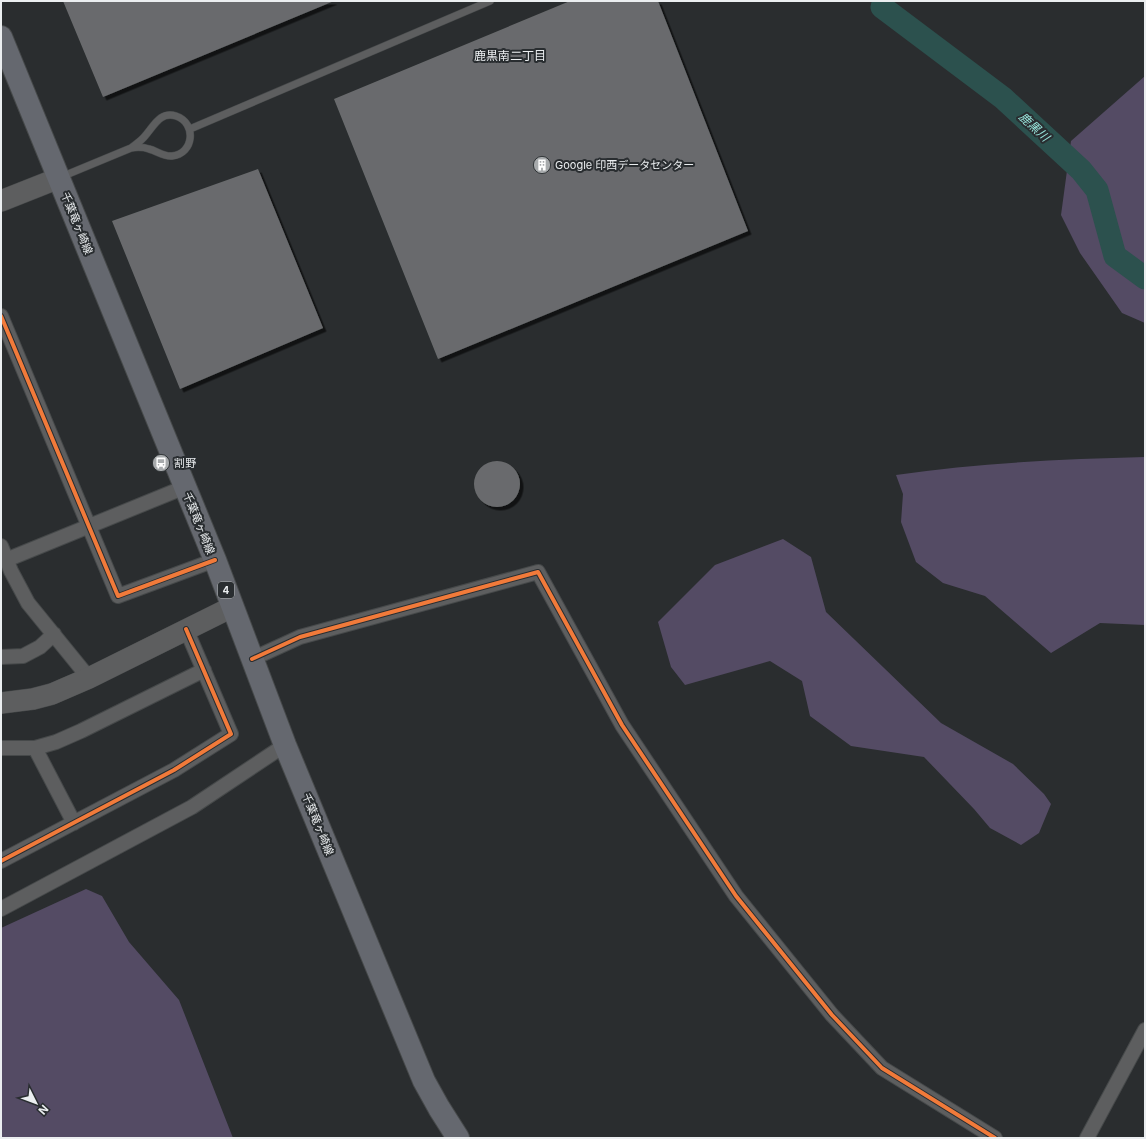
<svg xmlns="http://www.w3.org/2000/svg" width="1146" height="1139" font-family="Inter,'Noto Sans JP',sans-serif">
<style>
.forest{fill:#544b64}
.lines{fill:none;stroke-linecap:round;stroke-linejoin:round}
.river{stroke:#2c514e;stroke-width:23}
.building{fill:#696b6d;filter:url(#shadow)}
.lane-casing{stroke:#46494a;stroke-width:8}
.street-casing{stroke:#46494a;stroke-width:16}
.secondary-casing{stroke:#46494a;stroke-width:22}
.primary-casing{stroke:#46494a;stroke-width:24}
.lane{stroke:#5d5e5f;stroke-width:7}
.street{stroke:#5d5e5f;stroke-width:14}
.secondary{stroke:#5d5e5f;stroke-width:21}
.primary{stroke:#65686f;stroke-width:22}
.cycleway-casing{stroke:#292d30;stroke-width:6}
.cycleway{stroke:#f17a3a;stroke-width:4}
.labels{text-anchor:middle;stroke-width:4;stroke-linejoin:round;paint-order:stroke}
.shield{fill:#292d30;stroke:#b1b4b6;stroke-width:1}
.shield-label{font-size:10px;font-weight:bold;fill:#ebeef0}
.poi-label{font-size:11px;fill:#ebeef0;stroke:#292d30;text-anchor:start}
.street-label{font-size:11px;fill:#ebeef0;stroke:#292d30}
.neighbourhood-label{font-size:12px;fill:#ebeef0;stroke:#292d30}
.water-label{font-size:12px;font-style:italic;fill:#98e5dc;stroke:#292d30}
</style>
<defs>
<filter id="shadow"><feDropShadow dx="3.5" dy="3.5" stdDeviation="0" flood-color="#0009"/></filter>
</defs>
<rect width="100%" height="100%" fill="#2a2d2f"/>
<!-- forest -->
<path class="forest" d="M1145,76V323L1122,313L1080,253L1061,215L1071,141Z
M1145,457V625L1100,623L1051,653L985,596L943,583L916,562L901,522L903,494L896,475C979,463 1062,459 1145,457Z
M783,539L811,557L826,612L941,723L1013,764L1044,794L1051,804L1039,833L1021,845L990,828L974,809L924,757L851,746L810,716L802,681L770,661L685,685L671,667L658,622L715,565Z
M86,889L102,896L129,942L179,1000L233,1138H1V928Z"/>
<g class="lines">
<!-- river -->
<path class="river" d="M882,7L1003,98L1081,170L1097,190L1115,256L1145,278"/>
</g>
<!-- building -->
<path class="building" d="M63,1H334L103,97Z
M570,1H658L748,231L438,359L334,99Z
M258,169L323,328L180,389L112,221Z
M474 484a23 23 0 1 1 46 0a23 23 0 1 1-46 0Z"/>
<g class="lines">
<defs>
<path id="lane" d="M190,129L490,1
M61,177L131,148C136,144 141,141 145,136C154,126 160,111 176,116C197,123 194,154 172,156C164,157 157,151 149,149C143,147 137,147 131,148"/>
<path id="street" d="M1,316L118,596L215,560
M1,546L11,571L28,603L89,678
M6,560L185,487
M1,657L23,656L40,647L54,634
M252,659L300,637L538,572L622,725L736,896L832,1015L882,1068L995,1138
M1,748H35L56,742L81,731L204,670
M35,748L74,823
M1,861L174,770L231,734L186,629
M1,909L192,807L285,745
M1087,1138L1145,1030"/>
<path id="secondary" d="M1,201L59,178
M1,703L33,699L52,694L89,678L232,607"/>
<path id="primary" d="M1,37L215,560L285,745L378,970L424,1081L439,1108L458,1138"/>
</defs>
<!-- lane casing -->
<use href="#lane" class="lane-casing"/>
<!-- street casing -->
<use href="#street" class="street-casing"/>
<!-- secondary casing -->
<use href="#secondary" class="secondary-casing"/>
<!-- primary casing -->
<use href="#primary" class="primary-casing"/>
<!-- lane -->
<use href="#lane" class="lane"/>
<!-- street -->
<use href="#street" class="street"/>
<!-- secondary -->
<use href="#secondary" class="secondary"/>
<!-- primary -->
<use href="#primary" class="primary"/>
<defs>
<path id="cycleway" d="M1,316L118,596L215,560
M252,659L300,637L538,572L622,725L736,896L832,1015L882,1068L995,1138
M1,861L174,770L231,734L186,629"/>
</defs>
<!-- cycleway casing -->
<use href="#cycleway" class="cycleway-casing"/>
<!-- cycleway -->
<use href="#cycleway" class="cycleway"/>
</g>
<!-- icons -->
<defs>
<symbol id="building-disc" viewBox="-11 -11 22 22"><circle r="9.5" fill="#a7aaac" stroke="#292d30"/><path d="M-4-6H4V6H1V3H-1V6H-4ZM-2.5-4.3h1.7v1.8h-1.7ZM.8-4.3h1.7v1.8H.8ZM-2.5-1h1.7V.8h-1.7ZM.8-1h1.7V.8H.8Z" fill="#fff"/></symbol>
<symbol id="bus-disc" viewBox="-11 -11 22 22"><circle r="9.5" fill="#a7aaac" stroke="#292d30"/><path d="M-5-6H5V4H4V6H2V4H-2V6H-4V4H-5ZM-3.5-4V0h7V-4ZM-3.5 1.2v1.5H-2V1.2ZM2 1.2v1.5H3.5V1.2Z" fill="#fff"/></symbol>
</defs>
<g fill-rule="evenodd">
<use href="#building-disc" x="532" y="155" width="20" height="20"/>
<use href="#bus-disc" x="151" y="453" width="20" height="20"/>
</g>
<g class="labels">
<!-- shield labels -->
<rect class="shield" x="218" y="582" width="16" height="16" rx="3"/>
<g class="shield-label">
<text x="226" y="594">4</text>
</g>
<!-- poi labels -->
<g class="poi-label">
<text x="555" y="169">Google 印西データセンター</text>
<text x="174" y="467">割野</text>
</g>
<!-- street labels -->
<g class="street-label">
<text transform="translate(77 223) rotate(68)" y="4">千葉竜ヶ崎線</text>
<text transform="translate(199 523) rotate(68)" y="4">千葉竜ヶ崎線</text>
<text transform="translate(318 824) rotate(68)" y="4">千葉竜ヶ崎線</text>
</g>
<!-- neighbourhood labels -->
<g class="neighbourhood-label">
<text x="510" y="60">鹿黒南二丁目</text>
</g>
<!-- water labels -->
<g class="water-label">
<text transform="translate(1034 127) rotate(43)" y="4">鹿黒川</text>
</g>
</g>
<!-- border -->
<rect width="1146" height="1139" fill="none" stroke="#ebeef0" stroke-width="4"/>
<!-- north arrow -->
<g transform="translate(36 1103) rotate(132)" stroke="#292d30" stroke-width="3" paint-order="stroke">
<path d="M0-3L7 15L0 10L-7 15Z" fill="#ebeef0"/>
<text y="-6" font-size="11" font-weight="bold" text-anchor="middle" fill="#ebeef0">N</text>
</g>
</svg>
